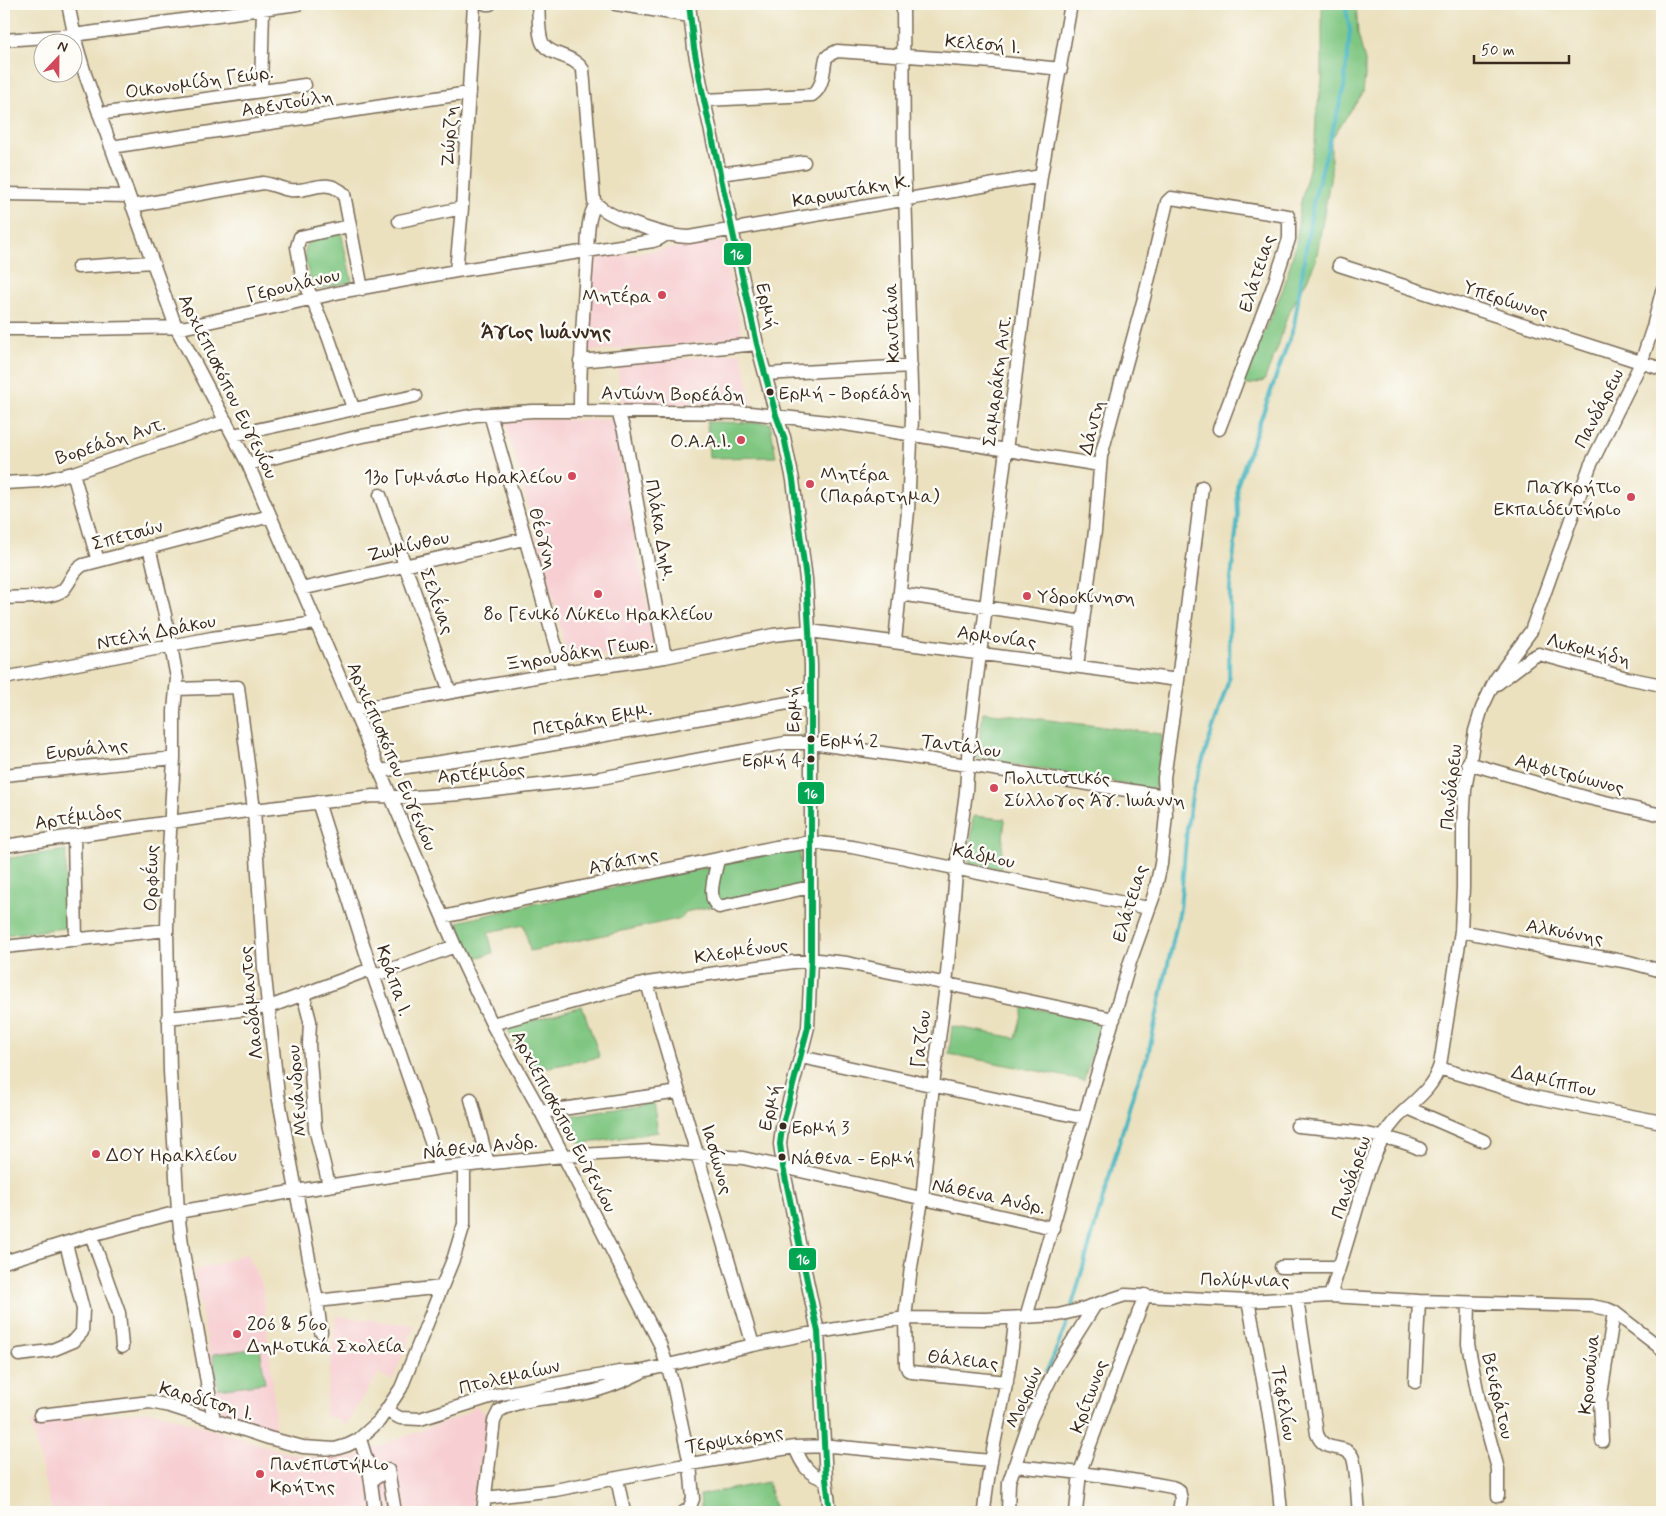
<svg xmlns="http://www.w3.org/2000/svg" width="1666" height="1516" font-family="Mynerve,sans-serif">
<style>
.built{fill:#f7cfd2}
.green{fill:#7fc681;stroke:#5d7850}
.lines{fill:none;stroke-linecap:round;stroke-linejoin:round}
.stream{stroke:#47b6c1;stroke-width:4}
.minor-casing{stroke:#796a56;stroke-width:15}
.minor{stroke:#fff;stroke-width:12}
.bus-1-casing{stroke:#fdfcf7;stroke-width:10}
.bus-1{stroke:#00a651;stroke-width:6}
.poi-dot{fill:#d1495b;stroke:#fdfcf7;stroke-width:2}
.bus-dot{fill:#3b2a1e;stroke:#fdfcf7;stroke-width:2}
.labels{text-anchor:middle;stroke-width:5;stroke-linejoin:round;paint-order:stroke}
.bus-label{font-size:18px;fill:#3b2a1e;stroke:#fdfcf7;text-anchor:start}
.street-label{font-size:19px;fill:#3b2a1e;stroke:#fdfcf7}
.poi-label{font-size:19px;fill:#3b2a1e;stroke:#fdfcf7;text-anchor:start}
.neighbourhood-label{font-size:20px;font-weight:bold;fill:#3b2a1e;stroke:#fdfcf7}
.line-badge{stroke:#fdfcf7;stroke-width:2}
.badge-label{font-size:14px;text-anchor:middle;font-weight:bold;fill:#fff}
</style>
<rect width="100%" height="100%" fill="#fdfcf7"/>
<filter id="ink" filterUnits="userSpaceOnUse"><feTurbulence type="fractalNoise" baseFrequency=".02" numOctaves="2"/><feDisplacementMap in="SourceGraphic" scale="10" xChannelSelector="R" yChannelSelector="G"/><feConvolveMatrix kernelMatrix="1 2 1 2 8 2 1 2 1" color-interpolation-filters="sRGB"/></filter>
<filter id="wash" filterUnits="userSpaceOnUse"><feTurbulence type="fractalNoise" baseFrequency=".0096" numOctaves="4" result="noise"/><feDisplacementMap in="SourceGraphic" scale="20" xChannelSelector="R" yChannelSelector="G"/><feGaussianBlur stdDeviation="1.12" result="paint"/><feColorMatrix in="noise" values="0 0 0 0 0 0 0 0 0 0 0 0 0 0 0 0 0 1.4 0 .05"/><feComposite in="paint" operator="in"/></filter>
<g filter="url(#wash)">
<rect width="100%" height="100%" fill="#ebe1bf"/>
<!-- built -->
<path class="built" d="M722,241L743,337L681,345L587,351L593,259Z
M741,352L752,404H622L617,366Z
M505,419L613,420L655,648L569,661Z
M247,1253L262,1285L273,1383L275,1431L220,1411L194,1271Z
M336,1316L414,1325L393,1380L378,1374L345,1426L338,1419L324,1416Z
M476,1406L485,1413L487,1430L471,1512H52L31,1423L143,1411L157,1412L285,1452L322,1459L350,1457L463,1415Z"/>
<!-- green -->
<path class="green" d="M1322,4H1356L1358,34L1365,61V76L1363,93L1331,139V174L1316,260L1307,280L1287,316L1279,344L1264,381L1253,384L1240,385L1283,289L1296,244L1300,206L1315,144L1316,116L1322,81Z
M341,232L352,282L317,289L313,287C308,272 300,253 309,239Z
M707,422L770,423L776,457L709,458Z
M983,712L1162,734L1158,781L1155,787L1152,789L977,758Z
M973,816L1005,819L1000,870L969,862Z
M800,848L801,888L685,912L682,918L530,951L524,925L488,932L493,953L472,959L458,922L524,906Z
M66,850L65,928L4,935V859Z
M582,1006L600,1057L530,1071L508,1031L510,1027Z
M1024,1006L1101,1023L1084,1080L949,1054L952,1026L1016,1038Z
M653,1102L658,1132L582,1144L575,1139L562,1117Z
M260,1348L265,1383L218,1389L213,1354Z
M768,1482L776,1512H693L701,1507L700,1495Z"/>
<g class="lines">
<!-- stream -->
<path class="stream" d="M1071,1309L1134,1091L1148,1055L1180,909L1187,827L1193,790L1229,679L1230,587L1238,516L1237,486L1294,326L1313,203L1344,88L1350,31L1345,4
M1047,1371L1064,1331L1069,1315"/>
</g>
</g>
<g filter="url(#ink)">
<g class="lines">
<defs>
<path id="minor" d="M68,4L77,47L85,74L176,327L248,464L455,946L492,1024L541,1112L660,1344L673,1384L690,1464L693,1499L689,1509L684,1512
M486,4H490
M538,4C539,14 538,36 543,44C552,57 573,54 583,70L594,201C606,218 668,237 689,237L1041,176
M616,4L690,16
M689,4L694,48L704,100L757,344L776,415L784,437L793,480L806,579L811,665V960L808,1027L782,1128L780,1144L783,1167L818,1332L826,1479L830,1512
M4,40L74,35L298,4
M261,91L263,8
M704,100L812,95C824,87 823,70 826,58L829,55L837,51L993,62L1061,69
M99,114L305,85
M111,147L469,93
M720,174L804,162
M4,194L128,196
M132,206L263,183C273,184 281,189 290,190C309,193 326,176 344,194L362,289
M399,221L462,208
M349,226L300,237L297,247L302,275L328,336L353,408
M1339,265L1662,369
M78,267L152,262
M456,271L462,208L474,4
M4,329H84L186,327L345,291L456,271L653,241L659,239L667,234
M580,361L757,344
M765,374L911,366
M580,411C580,360 583,310 587,260C588,244 586,218 596,204
M618,411L624,431L665,657
M490,414L563,672
M233,435L415,396
M248,464L357,437L476,415L532,411H580L750,413L845,424L1100,465
M73,473L98,561
M4,483L40,481L73,473L226,421
M380,495L450,692
M149,547L165,615L177,678L174,711V758L168,868L167,930L170,1071L178,1212L183,1252L214,1420
M301,589L524,539
M900,594L1083,622
M4,598C18,597 53,599 63,590C71,582 72,571 83,565L270,516
M895,641L908,511L912,418L904,158L903,4
M1077,666L1095,531L1101,456L1144,298L1167,202L1171,198L1288,216L1289,219V239L1274,284L1219,429
M4,678L212,638L315,623
M1497,684L1531,658L1539,654L1627,678L1662,685
M176,689L238,687L254,810L264,968L278,1095L317,1301L321,1332
M353,710L563,672L665,657L773,635L810,631L1178,680
M1468,763L1588,798L1662,815
M380,771L520,750L811,699
M4,775L174,758
M318,802L371,969L440,1168
M74,836L76,940
M4,846L254,810L373,796L414,797L461,794L601,778L785,743H811L968,765L1165,796
M718,859C716,872 705,899 719,907L810,887
M443,917L525,899L776,847L811,842L852,847L1148,908
M1461,931L1547,948L1629,962L1662,971
M4,947L167,930
M373,976L455,946
M647,983L753,1345
M303,994L310,1021L309,1044L315,1128L329,1185
M168,1018L269,1007L371,969
M492,1024L621,989L647,983L793,962L818,960L847,963L1114,1019
M801,1057L1084,1118
M1439,1068L1534,1097L1662,1122
M471,1099L488,1163
M1408,1108L1484,1141
M541,1112L679,1092
M1297,1126C1331,1129 1390,1134 1420,1149
M91,1235L119,1313L122,1347
M4,1262L91,1235L178,1212L296,1191L440,1168L564,1156L650,1151L743,1158L1053,1228
M1281,1267H1339
M1330,1296C1339,1269 1347,1242 1355,1215C1363,1188 1370,1161 1384,1136C1399,1107 1430,1098 1440,1065L1461,931L1463,887V827L1465,790L1475,731L1482,708L1495,680L1531,631L1590,466L1641,363L1653,327L1662,291
M1297,1299L1317,1434C1324,1454 1345,1443 1352,1456C1357,1465 1357,1500 1359,1512
M317,1301L442,1287
M1248,1301C1262,1371 1275,1441 1281,1512
M1469,1303L1468,1344L1479,1400L1498,1469V1496
M1026,1317L1130,962L1154,895L1161,864L1166,815L1164,778L1178,680L1202,487
M19,1355L50,1351L74,1341L82,1332L83,1309L66,1244
M1007,1382L912,1372L908,1370L906,1365L905,1318L911,1267L922,1200L933,1085L946,985L958,852L966,792L969,740L1041,176L1071,4
M1415,1382L1419,1301
M387,1411L400,1418L420,1419L496,1395L619,1372L643,1371L753,1345L818,1332L905,1318L986,1319L1058,1315L1079,1310L1125,1295L1248,1301L1330,1296L1419,1301L1591,1306L1607,1309L1614,1312L1662,1349
M40,1415L150,1402L170,1406L269,1438L303,1447L335,1449L348,1445L358,1440L379,1421L401,1388L454,1257L464,1224V1165
M360,1439L369,1468L375,1512
M1602,1441L1600,1401L1614,1312
M795,1447C801,1463 809,1477 826,1479
M1014,1466C1068,1471 1120,1477 1172,1487L1179,1490L1181,1499L1179,1512
M617,1479L624,1512
M371,1481L388,1470L395,1512
M485,1498L555,1490L690,1464L795,1447L831,1446L991,1461
M483,1512L494,1421L499,1411C520,1398 557,1398 582,1394C603,1390 622,1382 640,1373
M984,1512C989,1447 1011,1384 1015,1318
M1008,1512L1009,1482L1031,1418L1058,1364L1095,1305
M1076,1512L1080,1472L1145,1295"/>
</defs>
<!-- minor casing -->
<use href="#minor" class="minor-casing"/>
<!-- minor -->
<use href="#minor" class="minor"/>
<defs>
<path id="bus-1" d="M689,4L694,48L704,100L757,344L776,415L784,437L793,480L806,579L811,665V960L808,1027L782,1128L780,1144L783,1167L818,1332L826,1479L830,1512"/>
</defs>
<!-- bus-1 casing -->
<use href="#bus-1" class="bus-1-casing"/>
<!-- bus-1 -->
<use href="#bus-1" class="bus-1"/>
</g>
</g>
<!-- markers -->
<g class="poi-dot">
<circle cx="662" cy="295" r="5"/>
<circle cx="741" cy="440" r="5"/>
<circle cx="572" cy="476" r="5"/>
<circle cx="810" cy="484" r="5"/>
<circle cx="1631" cy="497" r="5"/>
<circle cx="598" cy="594" r="5"/>
<circle cx="1027" cy="596" r="5"/>
<circle cx="994" cy="788" r="5"/>
<circle cx="96" cy="1154" r="5"/>
<circle cx="237" cy="1334" r="5"/>
<circle cx="260" cy="1474" r="5"/>
</g>
<g class="bus-dot">
<circle cx="770" cy="392" r="4.5"/>
<circle cx="811" cy="739" r="4.5"/>
<circle cx="811" cy="759" r="4.5"/>
<circle cx="783" cy="1126" r="4.5"/>
<circle cx="782" cy="1157" r="4.5"/>
</g>
<g class="labels">
<!-- bus labels -->
<g class="bus-label">
<text x="779" y="399">Ερμή - Βορεάδη</text>
<text x="820" y="746">Ερμή 2</text>
<text x="802" y="766" text-anchor="end">Ερμή 4</text>
<text x="792" y="1133">Ερμή 3</text>
<text x="791" y="1164">Νάθενα - Ερμή</text>
</g>
<!-- street labels -->
<g class="street-label">
<text transform="translate(983 43) rotate(5)" y="7">Κελεσή Ι.</text>
<text transform="translate(199 81) rotate(-8)" y="7">Οικονομίδη Γεώρ.</text>
<text transform="translate(287 102) rotate(-9)" y="7">Αφεντούλη</text>
<text transform="translate(448 136) rotate(-87)" y="7">Ζώρζη</text>
<text transform="translate(851 190) rotate(-10)" y="7">Καρυωτάκη Κ.</text>
<text transform="translate(1256 273) rotate(-72)" y="7">Ελάτειας</text>
<text transform="translate(293 284) rotate(-13)" y="7">Γερουλάνου</text>
<text transform="translate(1506 299) rotate(18)" y="7">Υπερίωνος</text>
<text transform="translate(768 306) rotate(78)" y="7">Ερμή</text>
<text transform="translate(891 323) rotate(-92)" y="7">Καντιάνα</text>
<text transform="translate(996 381) rotate(-83)" y="7">Σαμαράκη Αντ.</text>
<text transform="translate(229 386) rotate(64)" y="7">Αρχιεπισκόπου Ευγενίου</text>
<text transform="translate(673 393) rotate(1)" y="7">Αντώνη Βορεάδη</text>
<text transform="translate(1598 408) rotate(-63)" y="7">Πανδάρεω</text>
<text transform="translate(1091 427) rotate(-76)" y="7">Δάντη</text>
<text transform="translate(110 440) rotate(-18)" y="7">Βορεάδη Αντ.</text>
<text transform="translate(661 530) rotate(80)" y="7">Πλάκα Δημ.</text>
<text transform="translate(127 534) rotate(-15)" y="7">Σπετσών</text>
<text transform="translate(544 538) rotate(74)" y="7">Θέογνη</text>
<text transform="translate(408 545) rotate(-13)" y="7">Ζωμίνθου</text>
<text transform="translate(438 601) rotate(70)" y="7">Σελένας</text>
<text transform="translate(156 631) rotate(-11)" y="7">Ντελή Δράκου</text>
<text transform="translate(997 636) rotate(8)" y="7">Αρμονίας</text>
<text transform="translate(1589 649) rotate(14)" y="7">Λυκομήδη</text>
<text transform="translate(579 652) rotate(-9)" y="7">Ξηρουδάκη Γεωρ.</text>
<text transform="translate(792 709) rotate(-90)" y="7">Ερμή</text>
<text transform="translate(592 718) rotate(-10)" y="7">Πετράκη Εμμ.</text>
<text transform="translate(961 745) rotate(8)" y="7">Ταντάλου</text>
<text transform="translate(87 748) rotate(-6)" y="7">Ευρυάλης</text>
<text transform="translate(393 756) rotate(67)" y="7">Αρχιεπισκόπου Ευγενίου</text>
<text transform="translate(481 772) rotate(-5)" y="7">Αρτέμιδος</text>
<text transform="translate(1570 773) rotate(15)" y="7">Αμφιτρύωνος</text>
<text transform="translate(1450 787) rotate(-84)" y="7">Πανδάρεω</text>
<text transform="translate(78 816) rotate(-8)" y="7">Αρτέμιδος</text>
<text transform="translate(984 855) rotate(12)" y="7">Κάδμου</text>
<text transform="translate(623 860) rotate(-12)" y="7">Αγάπης</text>
<text transform="translate(150 878) rotate(-89)" y="7">Ορφέως</text>
<text transform="translate(1129 903) rotate(-73)" y="7">Ελάτειας</text>
<text transform="translate(1565 931) rotate(10)" y="7">Αλκυόνης</text>
<text transform="translate(741 950) rotate(-8)" y="7">Κλεομένους</text>
<text transform="translate(395 980) rotate(71)" y="7">Κράπα Ι.</text>
<text transform="translate(250 1003) rotate(-96)" y="7">Λαοδάμαντος</text>
<text transform="translate(920 1039) rotate(-83)" y="7">Γαζίου</text>
<text transform="translate(1554 1080) rotate(13)" y="7">Δαμίππου</text>
<text transform="translate(296 1091) rotate(-95)" y="7">Μενάνδρου</text>
<text transform="translate(769 1107) rotate(-77)" y="7">Ερμή</text>
<text transform="translate(565 1121) rotate(62)" y="7">Αρχιεπισκόπου Ευγενίου</text>
<text transform="translate(480 1146) rotate(-6)" y="7">Νάθενα Ανδρ.</text>
<text transform="translate(718 1159) rotate(74)" y="7">Ιασίωνος</text>
<text transform="translate(1350 1177) rotate(-71)" y="7">Πανδάρεω</text>
<text transform="translate(989 1195) rotate(12)" y="7">Νάθενα Ανδρ.</text>
<text transform="translate(1245 1279) rotate(1)" y="7">Πολύμνιας</text>
<text transform="translate(963 1359) rotate(6)" y="7">Θάλειας</text>
<text transform="translate(1588 1374) rotate(-84)" y="7">Κρουσώνα</text>
<text transform="translate(509 1376) rotate(-13)" y="7">Πτολεμαίων</text>
<text transform="translate(1088 1396) rotate(-70)" y="7">Κρίτωνος</text>
<text transform="translate(1499 1396) rotate(77)" y="7">Βενεράτου</text>
<text transform="translate(1023 1397) rotate(-66)" y="7">Μοιρών</text>
<text transform="translate(207 1400) rotate(16)" y="7">Καρδίτση Ι.</text>
<text transform="translate(1285 1403) rotate(81)" y="7">Τεφελίου</text>
<text transform="translate(734 1438) rotate(-9)" y="7">Τερψιχόρης</text>
</g>
<!-- poi labels -->
<g class="poi-label">
<text x="652" y="302" text-anchor="end">Μητέρα</text>
<text x="731" y="447" text-anchor="end">Ο.Α.Α.Ι.</text>
<text x="820" y="480">Μητέρα<tspan x="820" dy="22">(Παράρτημα)</tspan></text>
<text x="562" y="483" text-anchor="end">13o Γυμνάσιο Ηρακλείου</text>
<text x="1621" y="493" text-anchor="end">Παγκρήτιο<tspan x="1621" dy="22">Εκπαιδευτήριο</tspan></text>
<text x="1037" y="603">Υδροκίνηση</text>
<text x="598" y="620" text-anchor="middle">8ο Γενικό Λύκειο Ηρακλείου</text>
<text x="1004" y="784">Πολιτιστικός<tspan x="1004" dy="22">Σύλλογος Άγ. Ιωάννη</tspan></text>
<text x="106" y="1161">ΔΟΥ Ηρακλείου</text>
<text x="247" y="1330">20ό &amp; 56ο<tspan x="247" dy="22">Δημοτικά Σχολεία</tspan></text>
<text x="270" y="1470">Πανεπιστήμιο<tspan x="270" dy="22">Κρήτης</tspan></text>
</g>
<!-- neighbourhood labels -->
<g class="neighbourhood-label">
<text x="546" y="338">Άγιος Ιωάννης</text>
</g>
</g>
<g class="line-badge">
<rect x="723" y="242" width="29" height="24" rx="5" fill="#00a651"/>
<rect x="797" y="781" width="28" height="24" rx="5" fill="#00a651"/>
<rect x="788" y="1247" width="29" height="24" rx="5" fill="#00a651"/>
</g>
<g class="badge-label">
<text x="737" y="259">16</text>
<text x="811" y="798">16</text>
<text x="803" y="1264">16</text>
</g>
<!-- margin -->
<rect width="1666" height="1516" fill="none" stroke="#fdfcf7" stroke-width="20"/>
<!-- north arrow -->
<g transform="translate(58 58) rotate(22)"><circle r="24" fill="#fdfcf7" stroke="#afa8a0"/>
<path d="M0-4L9 19L0 12L-9 19Z" fill="#d1495b"/>
<text y="-8" font-size="14" font-weight="bold" text-anchor="middle" fill="#3b2a1e">N</text>
</g>
<!-- scale -->
<path d="M1474 55v8h95v-8" fill="none" stroke="#3b2a1e" stroke-width="2.5"/>
<text x="1481" y="55" font-size="15" fill="#3b2a1e" stroke="#fdfcf7" stroke-width="4" paint-order="stroke">50 m</text>
</svg>
